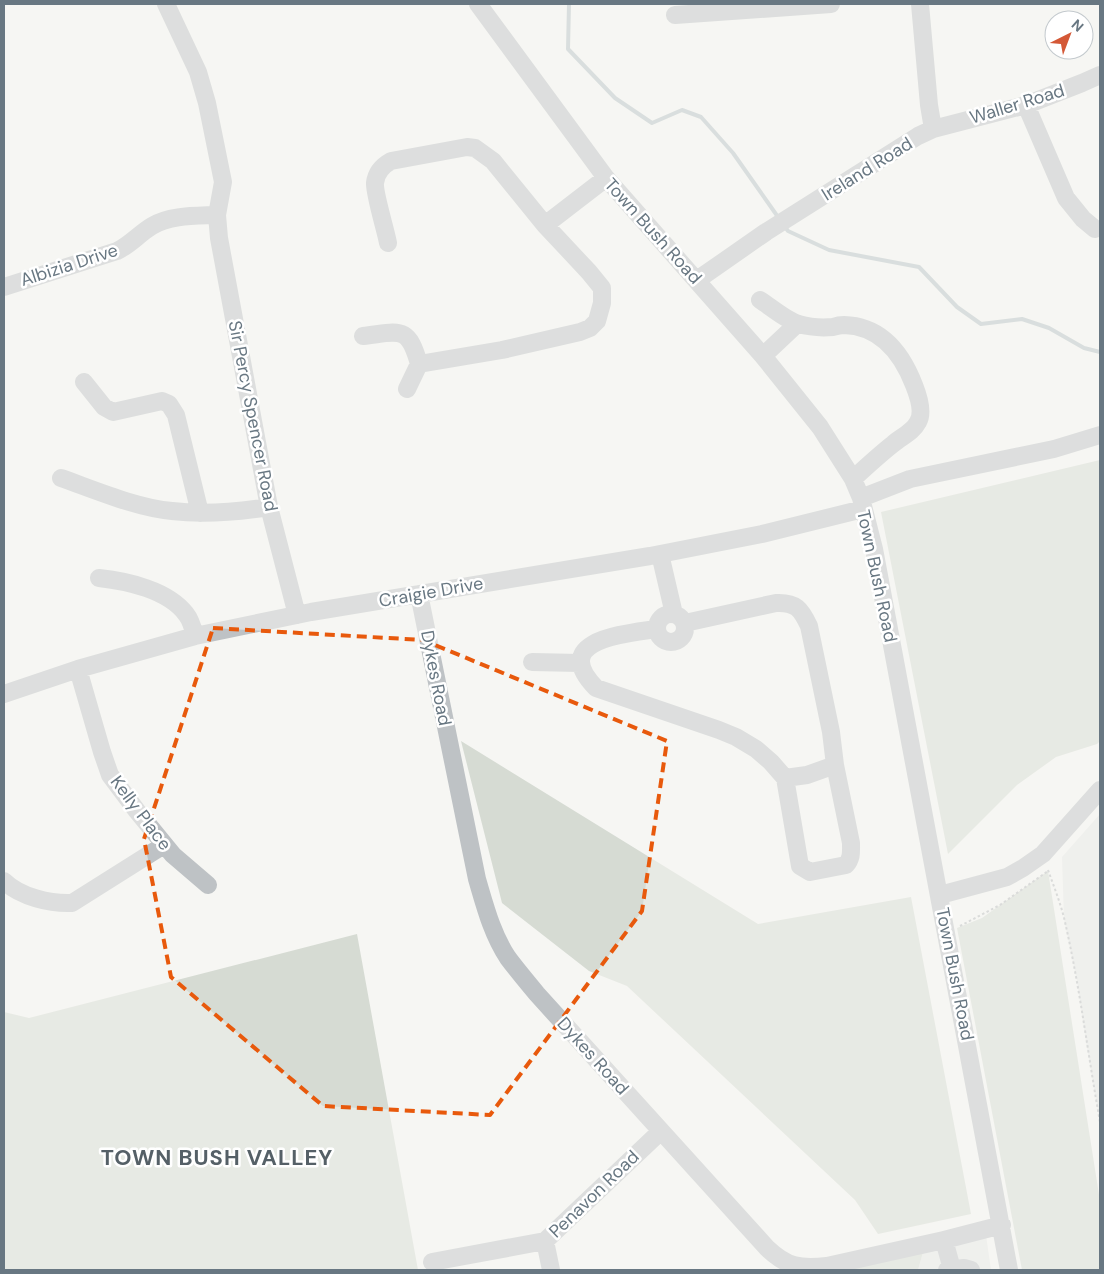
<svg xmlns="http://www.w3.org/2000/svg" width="1104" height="1274" font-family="'DM Sans',sans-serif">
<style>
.built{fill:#e7e8e7}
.green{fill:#d6dbd3}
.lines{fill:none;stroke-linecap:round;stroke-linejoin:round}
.stream{stroke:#b7c2c5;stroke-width:4}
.path{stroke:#b8bbbd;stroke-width:2;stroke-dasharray:2.5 2.5;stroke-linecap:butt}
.minor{stroke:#bec2c5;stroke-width:18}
.marked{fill:none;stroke:#e8590c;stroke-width:4;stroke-dasharray:10 6;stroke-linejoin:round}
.labels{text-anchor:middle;stroke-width:5;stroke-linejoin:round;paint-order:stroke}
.street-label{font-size:18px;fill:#687782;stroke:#fff}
.district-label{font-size:22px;font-weight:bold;letter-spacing:1px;fill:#556067;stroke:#fff}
</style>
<rect width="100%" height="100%" fill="#f6f6f3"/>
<!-- built -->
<path class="built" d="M1100,814V1122L1087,1048L1077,981L1064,919L1062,857Z
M986,1235L991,1270H918L924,1249Z"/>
<!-- green -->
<path class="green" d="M1100,460V741L1097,744L1056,757L1017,785L948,854L881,512Z
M461,741L758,924L911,897L971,1214L878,1234L855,1200L627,986L589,971L502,903Z
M1048,871L1100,1201V1270H1022L957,928L982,918Z
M357,934L418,1270H4V1012L29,1018Z
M924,1249L918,1270H847Z"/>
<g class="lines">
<!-- stream -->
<path class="stream" d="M569,4L568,49L615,98L652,123L682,110L701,117L733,153L778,217
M785,227L788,231L829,250L919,267L957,307L981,324L1022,319L1049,328L1084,348L1100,352"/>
<!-- path -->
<path class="path" d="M1048,870C1054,887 1061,904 1065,922C1080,988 1088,1055 1100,1122
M960,926L1000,905L1048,871"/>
<!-- minor -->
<path class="minor" d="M166,4L198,72L207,103L223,182L217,215L219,238L269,507L297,615
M478,4L606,178L763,356L820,427L853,479L861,498L874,549L1009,1270
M675,15L831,4
M1026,105L1066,198L1083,219L1095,229
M933,129L1026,105L1082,83L1100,75
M545,225L606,178
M388,243C386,231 374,193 375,183C376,173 382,166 391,161L467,147L475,148L493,161L545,225L589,272L602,288V303L597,321L590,328L580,332L502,350L419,364
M697,280L766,232L918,136L933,129L929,105L920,4
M4,287L117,251C130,245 140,233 152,226C170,215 196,216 217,215
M760,300C771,307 787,321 799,324C809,327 822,328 833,327C836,326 840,325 844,325C881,326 902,354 914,385C918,395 924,412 918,422C913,432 901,437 893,444C879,455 866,467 853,479
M363,336C399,332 408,324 419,364L407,389
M763,356L797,324
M84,382L104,407L113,412L162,401L169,404L176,415L200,513
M61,478C95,490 137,508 172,511C205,515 237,512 269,507
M861,498L910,479L1054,449L1100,435
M660,554L674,614
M99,578C127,581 168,590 186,614C191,620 193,628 195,636
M419,594L477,879C485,906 492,934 508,958C517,970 527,982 537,994L767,1248C787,1267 800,1269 827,1266L944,1240L1002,1225
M657 628a14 14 0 1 1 28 0a14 14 0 1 1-28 0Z
M656,629C624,634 549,640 596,688L719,730L736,737L756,749L771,762L785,778L800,866L810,872L846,865C852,858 851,852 851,843L835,765L831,732L809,626C801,609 796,602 776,603L685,623
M532,662L580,663
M78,669L102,752L110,775L137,811L173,855L208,885
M4,694L78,669L195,636L311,612L650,556L762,534L863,509
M785,778L807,775L835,765
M4,881C20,897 51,904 72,903L164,845
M940,895L1007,877L1023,868L1043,854L1100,790
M944,1240L952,1269
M545,1241L551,1270
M432,1262L545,1241L661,1131
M947,1270L964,1268L971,1270"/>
</g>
<!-- marked area -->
<path d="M0 0H1104V1274H0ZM213,628L423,640L667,741L642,911L490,1115L323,1106L171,977L144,839Z" fill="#f6f6f3" fill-opacity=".55" fill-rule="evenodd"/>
<path class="marked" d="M213,628L423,640L667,741L642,911L490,1115L323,1106L171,977L144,839Z"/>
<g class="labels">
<!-- street labels -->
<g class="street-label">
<text transform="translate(1017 104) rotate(-17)" y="6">Waller Road</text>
<text transform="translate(867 169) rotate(-32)" y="6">Ireland Road</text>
<text transform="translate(653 231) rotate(48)" y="6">Town Bush Road</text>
<text transform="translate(69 265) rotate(-18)" y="6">Albizia Drive</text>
<text transform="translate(253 416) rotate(79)" y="6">Sir Percy Spencer Road</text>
<text transform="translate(877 576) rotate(78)" y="6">Town Bush Road</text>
<text transform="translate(431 592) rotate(-10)" y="6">Craigie Drive</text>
<text transform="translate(436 678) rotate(79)" y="6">Dykes Road</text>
<text transform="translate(141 813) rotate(53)" y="6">Kelly Place</text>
<text transform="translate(955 974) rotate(79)" y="6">Town Bush Road</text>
<text transform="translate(593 1056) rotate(48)" y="6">Dykes Road</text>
<text transform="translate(594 1194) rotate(-44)" y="6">Penavon Road</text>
</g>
<!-- district labels -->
<g class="district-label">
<text x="217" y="1165">TOWN BUSH VALLEY</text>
</g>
</g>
<!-- border -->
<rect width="1104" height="1274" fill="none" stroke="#687782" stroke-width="10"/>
<!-- north arrow -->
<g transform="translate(1069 35) rotate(42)"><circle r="24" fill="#ffffff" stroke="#c3c9cd"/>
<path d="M0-4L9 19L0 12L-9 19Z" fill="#d45836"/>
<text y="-8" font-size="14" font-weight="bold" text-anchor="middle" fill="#687782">N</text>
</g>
</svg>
